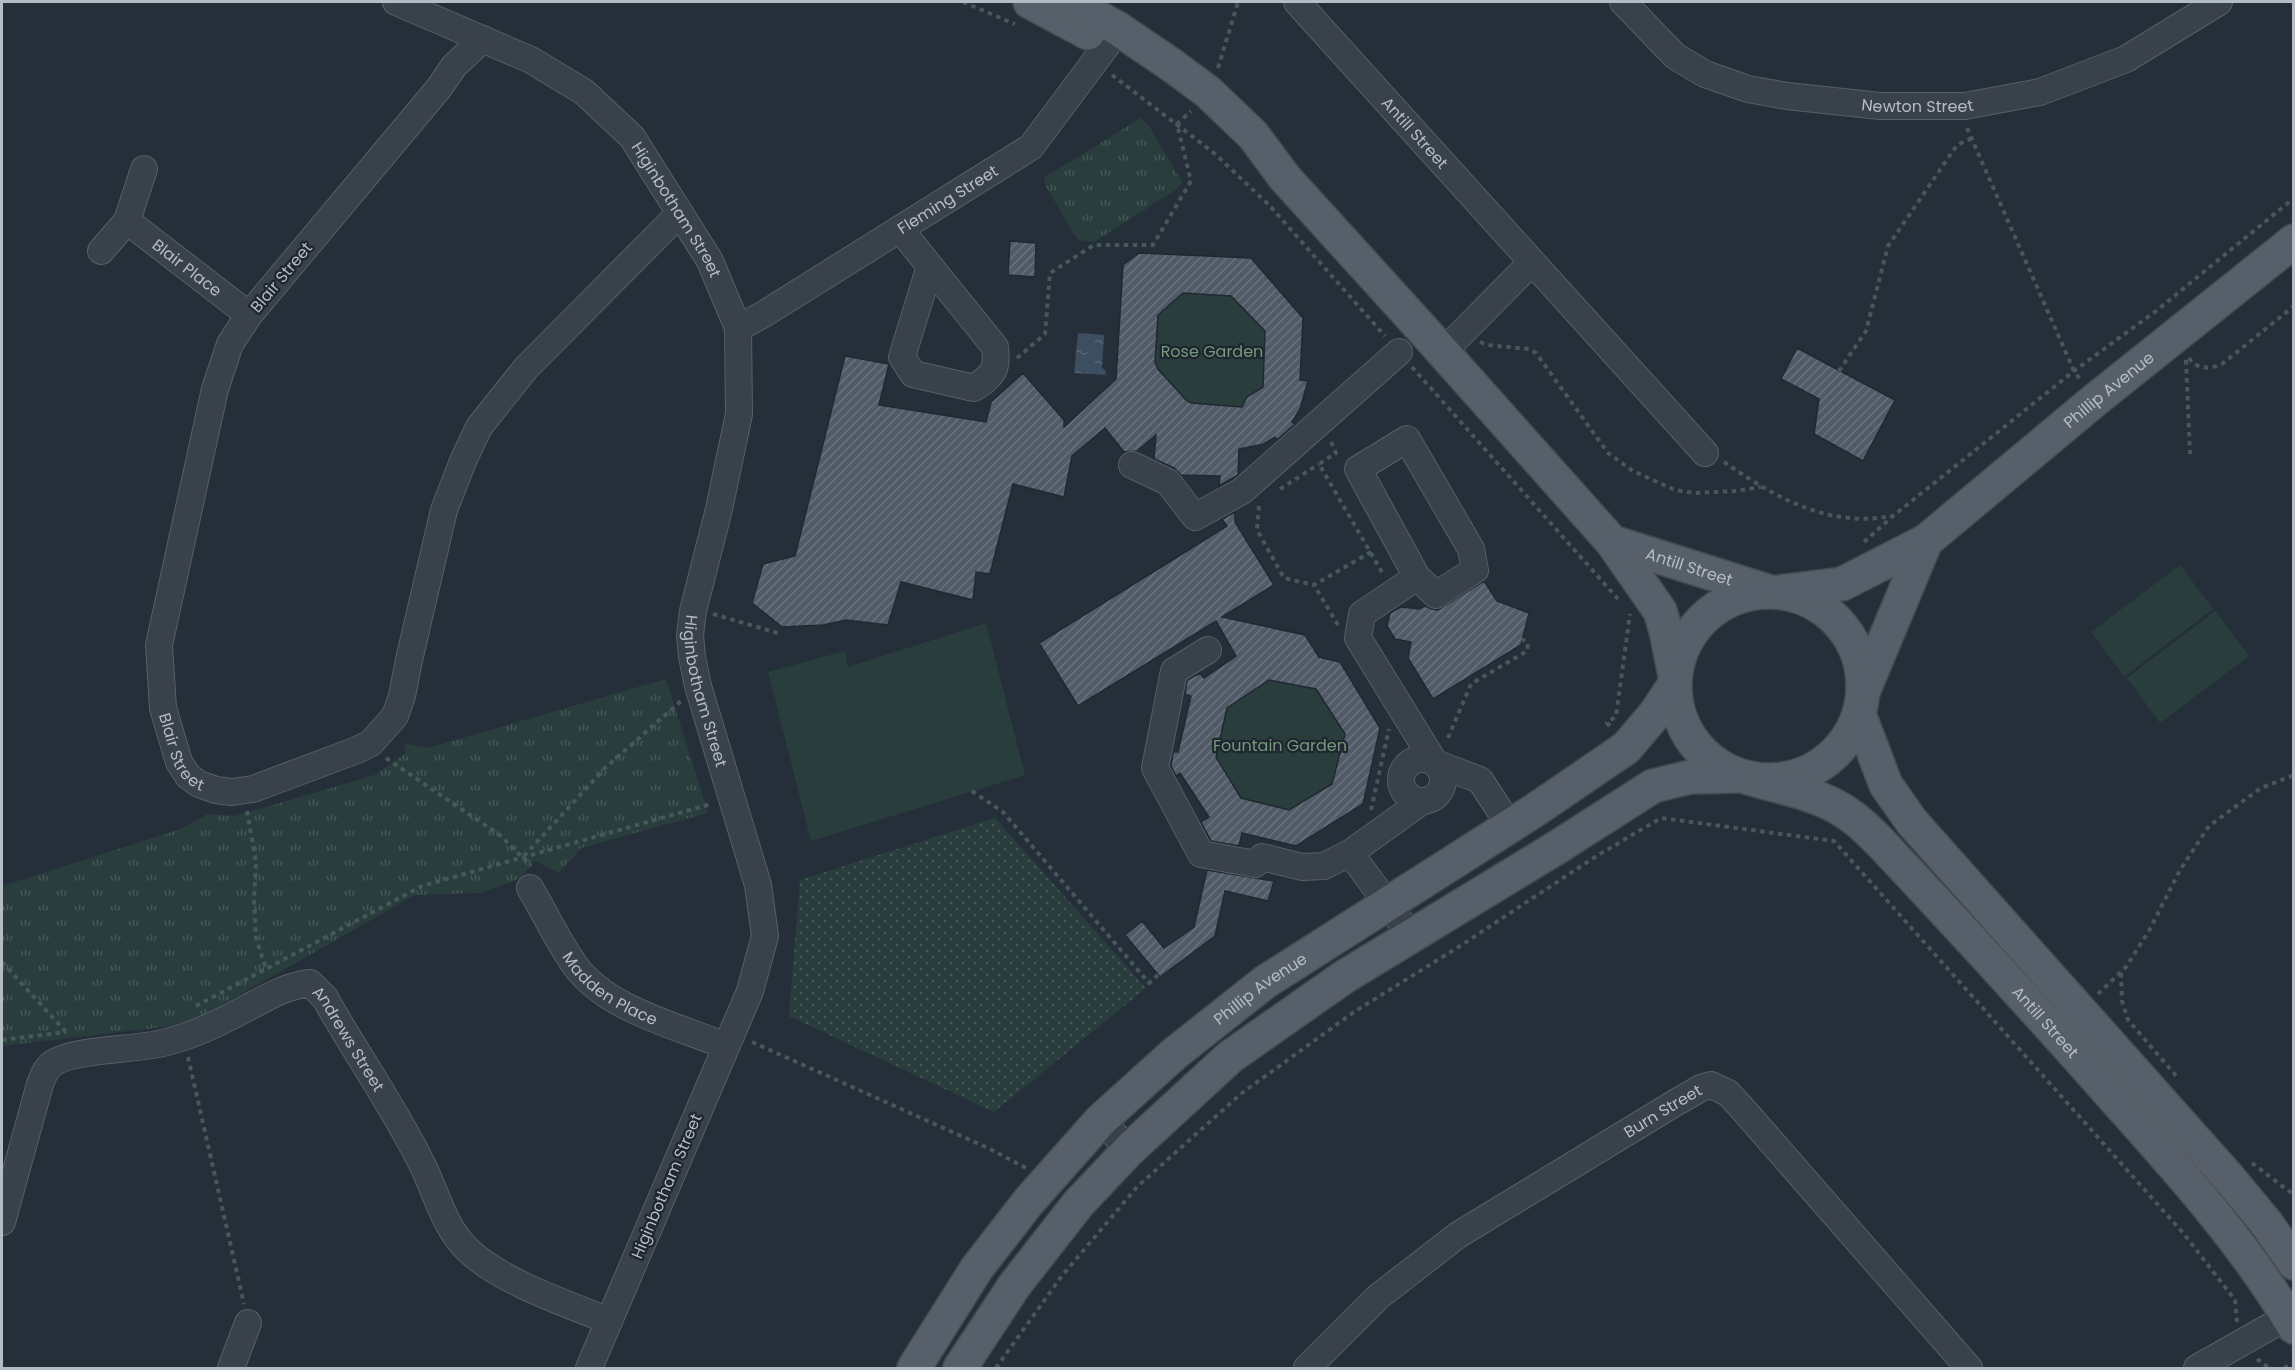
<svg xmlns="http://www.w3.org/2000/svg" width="2295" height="1370" font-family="Poppins,sans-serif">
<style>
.grass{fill:url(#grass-dots)}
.park{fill:url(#park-tufts)}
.garden{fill:#2a3d3d}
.water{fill:url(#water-ripples)}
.building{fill:url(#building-hatch);stroke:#202831;stroke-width:1.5;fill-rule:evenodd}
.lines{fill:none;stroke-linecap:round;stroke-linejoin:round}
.minor-casing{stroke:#575f68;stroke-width:28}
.major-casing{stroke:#424a53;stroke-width:36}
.path{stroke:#47585a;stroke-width:4;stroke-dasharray:4.5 4.5;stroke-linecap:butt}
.minor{stroke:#39414a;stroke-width:26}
.major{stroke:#57606a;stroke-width:33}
.labels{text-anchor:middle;stroke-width:4.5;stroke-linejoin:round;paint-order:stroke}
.street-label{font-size:16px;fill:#b4bcc6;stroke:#1e262f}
.park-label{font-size:16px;fill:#75997c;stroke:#1e262f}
</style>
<defs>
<pattern id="grass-dots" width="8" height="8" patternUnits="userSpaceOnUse" patternTransform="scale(1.5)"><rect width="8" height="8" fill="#2a3d3d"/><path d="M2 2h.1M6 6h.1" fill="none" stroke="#465758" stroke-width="1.8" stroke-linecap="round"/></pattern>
<pattern id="park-tufts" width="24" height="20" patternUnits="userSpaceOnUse" patternTransform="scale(1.5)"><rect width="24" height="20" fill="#2a3d3d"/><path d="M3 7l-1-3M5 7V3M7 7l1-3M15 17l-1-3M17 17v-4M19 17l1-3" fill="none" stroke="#465758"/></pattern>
<pattern id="water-ripples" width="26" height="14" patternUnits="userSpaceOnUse" patternTransform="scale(1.5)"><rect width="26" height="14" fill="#3d4e61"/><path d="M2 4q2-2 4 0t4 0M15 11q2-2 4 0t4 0" fill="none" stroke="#576676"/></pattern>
<pattern id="building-hatch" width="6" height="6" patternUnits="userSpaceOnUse" patternTransform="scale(1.5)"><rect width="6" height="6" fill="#515b68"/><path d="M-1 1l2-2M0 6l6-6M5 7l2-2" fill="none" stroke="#68717c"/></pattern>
</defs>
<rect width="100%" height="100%" fill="#252f3a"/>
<!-- grass -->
<path class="grass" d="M995,818L1146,988L994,1112L789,1016L800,880Z"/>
<!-- park -->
<path class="park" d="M1141,118L1149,126L1182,182L1177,189L1094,242L1078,240L1044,183L1045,177Z
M666,679L708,813L581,848L559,873L534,860L522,878L480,893L415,895L208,1013L172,1026L2,1046V886L181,829L208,814L235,816L375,775L406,753L404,743L428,748Z"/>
<!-- garden -->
<path class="garden" d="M1183,293L1231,296L1265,331L1263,387L1247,397L1242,407L1191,403L1186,400L1158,369L1155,362L1158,315Z
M2180,565L2213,609L2124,677L2091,632Z
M2215,611L2249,656L2160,723L2127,678Z
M986,623L1025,775L811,841L768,672L845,651L848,667Z
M1269,680L1316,689L1345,734L1332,784L1289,810L1241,798L1216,757L1227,708Z"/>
<!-- water -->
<path class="water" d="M1078,333L1104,335L1102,368L1105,370L1106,375L1074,373Z"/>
<!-- building -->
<path class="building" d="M1010,241L1036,243L1035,277L1008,275Z
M1139,253L1251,258L1303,318L1300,380L1308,381L1300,409L1292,422L1295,424L1277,440L1275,437L1264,444L1239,449L1238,475L1219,486L1220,476L1181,475L1174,468L1154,459L1156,435L1137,451L1124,452L1105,428L1072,456L1064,497L1013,484L990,574L976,572L973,600L901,582L888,625L846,620L823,625L782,627L752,603L763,564L795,556L845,356L889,364L879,405L986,422L991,402L1023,373L1064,420V427L1116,379L1123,265ZM1183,293L1231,296L1265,331L1263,387L1247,397L1242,407L1191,403L1186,400L1158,369L1155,362L1158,315Z
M1797,348L1895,400L1863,461L1814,434L1819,399L1781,379Z
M1235,512V522L1274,585L1222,617L1305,635L1319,657L1340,662L1380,728L1363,804L1296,846L1242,833L1239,846L1211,841L1201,822L1209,817L1180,773L1176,776L1171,766L1173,752H1178L1191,696L1185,694L1187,680L1200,673L1204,678L1236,656L1216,621L1078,706L1039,643L1227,526L1222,519ZM1269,680L1316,689L1345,734L1332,784L1289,810L1241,798L1216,757L1227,708Z
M1484,581L1497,601L1529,613L1521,645L1433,699L1408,658L1411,642L1395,639L1387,626L1390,613L1401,607L1419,609L1425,606L1432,609L1438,610Z
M1207,870L1274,881L1268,901L1225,891L1215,936L1160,977L1125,935L1142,921L1164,948L1194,927Z"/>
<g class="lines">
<defs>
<g id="minor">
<path id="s1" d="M396,2L531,60L584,92L632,137L710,261L738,328L739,414L719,509L693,611L690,635L692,657L698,686L758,885L765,936L750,991L589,1368"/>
<path id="s2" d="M1297,2L1705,453"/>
<path id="s3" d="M1623,2L1675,56L1705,74L1748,89L1787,96L1880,106H1965L2040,92L2126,59L2219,2"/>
<path id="s4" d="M483,39L454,66L439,88L249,315L230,344L215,389L159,645L163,708L179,762L188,776L199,784L216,790L232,792L253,789L357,750L371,743L395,716L402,696L409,660L444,510L463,461L479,427L526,368L680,213"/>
<path id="s5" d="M127,221L249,315"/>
<path d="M900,229L995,347C998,370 993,375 974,388L913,374L902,357L930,266"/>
<path d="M101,251L127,221L144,169"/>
<path id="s6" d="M738,328L764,314L1031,147L1107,45L1117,28"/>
<path d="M1443,352L1532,262"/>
<path d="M1132,465L1168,482L1195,517L1242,491L1399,352"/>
<path d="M1417,577L1358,469L1407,439L1471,549L1475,570L1436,595L1417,577L1362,614L1358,638L1435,763L1480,780L1510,826"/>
<path d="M1208,650L1174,671L1155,768L1201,854L1255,864L1262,857L1302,867L1324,866L1350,853"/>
<circle cx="1422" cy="780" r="21"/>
<path id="s7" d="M530,888C545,913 557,940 574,964C605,1009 677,1026 726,1046"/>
<path d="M1412,937L1350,853L1421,802"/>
<path d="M1101,1120L1129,1150"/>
<path id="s8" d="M2,1222L40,1084C43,1076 47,1066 55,1062C78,1049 134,1050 163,1043C193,1036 219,1023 247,1008C268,997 286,986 310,983L325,998C355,1052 392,1104 420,1160C436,1190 443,1228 470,1252C504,1283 566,1303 609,1321"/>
<path d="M231,1368L248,1323"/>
<path id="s9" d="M1307,1368L1378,1297L1458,1235L1675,1103L1701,1088L1711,1085L1728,1093L1741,1107L1969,1368"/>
<path d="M2197,1368L2294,1313"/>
</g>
<g id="major">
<path d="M1030,2L1088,33"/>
<path d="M1070,2L1117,28L1173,66L1208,92L1253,135L1285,178L1424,331L1612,542L1660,611L1666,631L1675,676"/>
<path id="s10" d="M1612,542L1767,591"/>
<circle cx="1769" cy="686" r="94"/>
<path id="s11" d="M1780,592L1842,584L1926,541L2095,400L2294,241"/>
<path d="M1863,692L1926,541"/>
<path d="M1859,714L1886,785L1912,822L2229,1178L2267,1224L2294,1263"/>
<path id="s12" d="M1749,778C1778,787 1810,792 1837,807C1854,816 1867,829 1880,842C1959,926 2037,1011 2114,1098C2179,1171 2244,1242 2294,1327"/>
<path id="s13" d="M914,1368L977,1268L1029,1201L1101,1120L1174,1054L1265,982L1532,812L1626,748L1655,714L1675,684"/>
<path d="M960,1368L1014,1286L1078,1204L1129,1150L1230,1057L1344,977L1556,848L1653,786L1690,777L1737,776"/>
</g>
</defs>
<!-- minor casing -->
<use href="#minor" class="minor-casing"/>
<!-- major casing -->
<use href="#major" class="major-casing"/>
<!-- path -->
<path class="path" d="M963,2L1015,24
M1218,68L1238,2
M1112,75L1214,153L1269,205L1385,336
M1967,128L2074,371L2081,381
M1480,342L1487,345L1529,349L1536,353L1608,453L1633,471L1675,490L1694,493L1735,491L1761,487
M1017,358L1045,334L1050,273L1094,245H1153L1191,181L1177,124L1191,111
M2189,358C2197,370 2210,369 2222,364L2294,306
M2186,360L2190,454
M1412,367L1618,599
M1839,371L1866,331L1888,246L1957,145L1972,138
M1331,442L1336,453L1319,464L1383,574
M1724,462C1762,488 1803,514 1850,518C1864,520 1878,518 1892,516
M1280,489L1319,464
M1259,506L1257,530L1284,578L1314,585
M1864,542L1893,516L2074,371L2156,311L2294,198
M713,614L781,634
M1338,625L1314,585L1371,552
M1610,726L1607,723L1616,716L1630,614
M1448,738L1471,684L1527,651L1528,644L1522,639
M386,758L501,836L531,866
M972,791L1003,812L1149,983L1158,975
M1371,810L1389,729
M247,811L256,862L254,901L256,938L266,969
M524,856L605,768L681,701
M2,962L66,1032
M2121,973L2122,1001L2128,1020L2178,1078
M2098,994L2126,967L2150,929L2180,870L2209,826L2261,788L2294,775
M196,1006L422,886L711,804
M2,1040L66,1032
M752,1042L988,1148L1026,1168
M188,1057L244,1304
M2252,1163L2294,1195
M2257,1359L2269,1368
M996,1368L1061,1277L1137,1187L1242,1093L1354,1012L1460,946L1595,857L1661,818L1834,841L2184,1234L2235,1300L2237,1322
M2284,1368L2294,1363"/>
<!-- minor -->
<use href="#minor" class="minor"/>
<!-- major -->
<use href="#major" class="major"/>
</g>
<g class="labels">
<!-- street labels -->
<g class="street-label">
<text dy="6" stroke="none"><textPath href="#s3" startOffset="326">Newton Street</textPath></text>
<text dy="6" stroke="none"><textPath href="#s2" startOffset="176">Antill Street</textPath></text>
<text dy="6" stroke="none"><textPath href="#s6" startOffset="246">Fleming Street</textPath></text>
<text dy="6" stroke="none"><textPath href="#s1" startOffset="360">Higinbotham Street</textPath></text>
<text dy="6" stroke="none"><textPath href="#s5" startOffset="76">Blair Place</textPath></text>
<text transform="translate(281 277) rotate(-50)" y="6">Blair Street</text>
<text dy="6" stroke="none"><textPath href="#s11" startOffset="394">Phillip Avenue</textPath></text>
<text dy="6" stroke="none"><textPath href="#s10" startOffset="81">Antill Street</textPath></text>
<text dy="6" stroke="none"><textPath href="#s1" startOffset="864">Higinbotham Street</textPath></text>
<text dy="6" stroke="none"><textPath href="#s4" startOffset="818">Blair Street</textPath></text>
<text dy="6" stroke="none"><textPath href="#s7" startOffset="132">Madden Place</textPath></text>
<text dy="6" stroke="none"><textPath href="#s13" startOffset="518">Phillip Avenue</textPath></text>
<text dy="6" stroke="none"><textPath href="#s12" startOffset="393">Antill Street</textPath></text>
<text dy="6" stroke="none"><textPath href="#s8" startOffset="508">Andrews Street</textPath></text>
<text dy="6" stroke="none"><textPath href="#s9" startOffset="441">Burn Street</textPath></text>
<text transform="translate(666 1186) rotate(-67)" y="6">Higinbotham Street</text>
</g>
<!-- park labels -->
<g class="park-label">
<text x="1212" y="357">Rose Garden</text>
<text x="1280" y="751">Fountain Garden</text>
</g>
</g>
<!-- border -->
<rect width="2295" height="1370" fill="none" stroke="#b4bcc6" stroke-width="6"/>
</svg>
